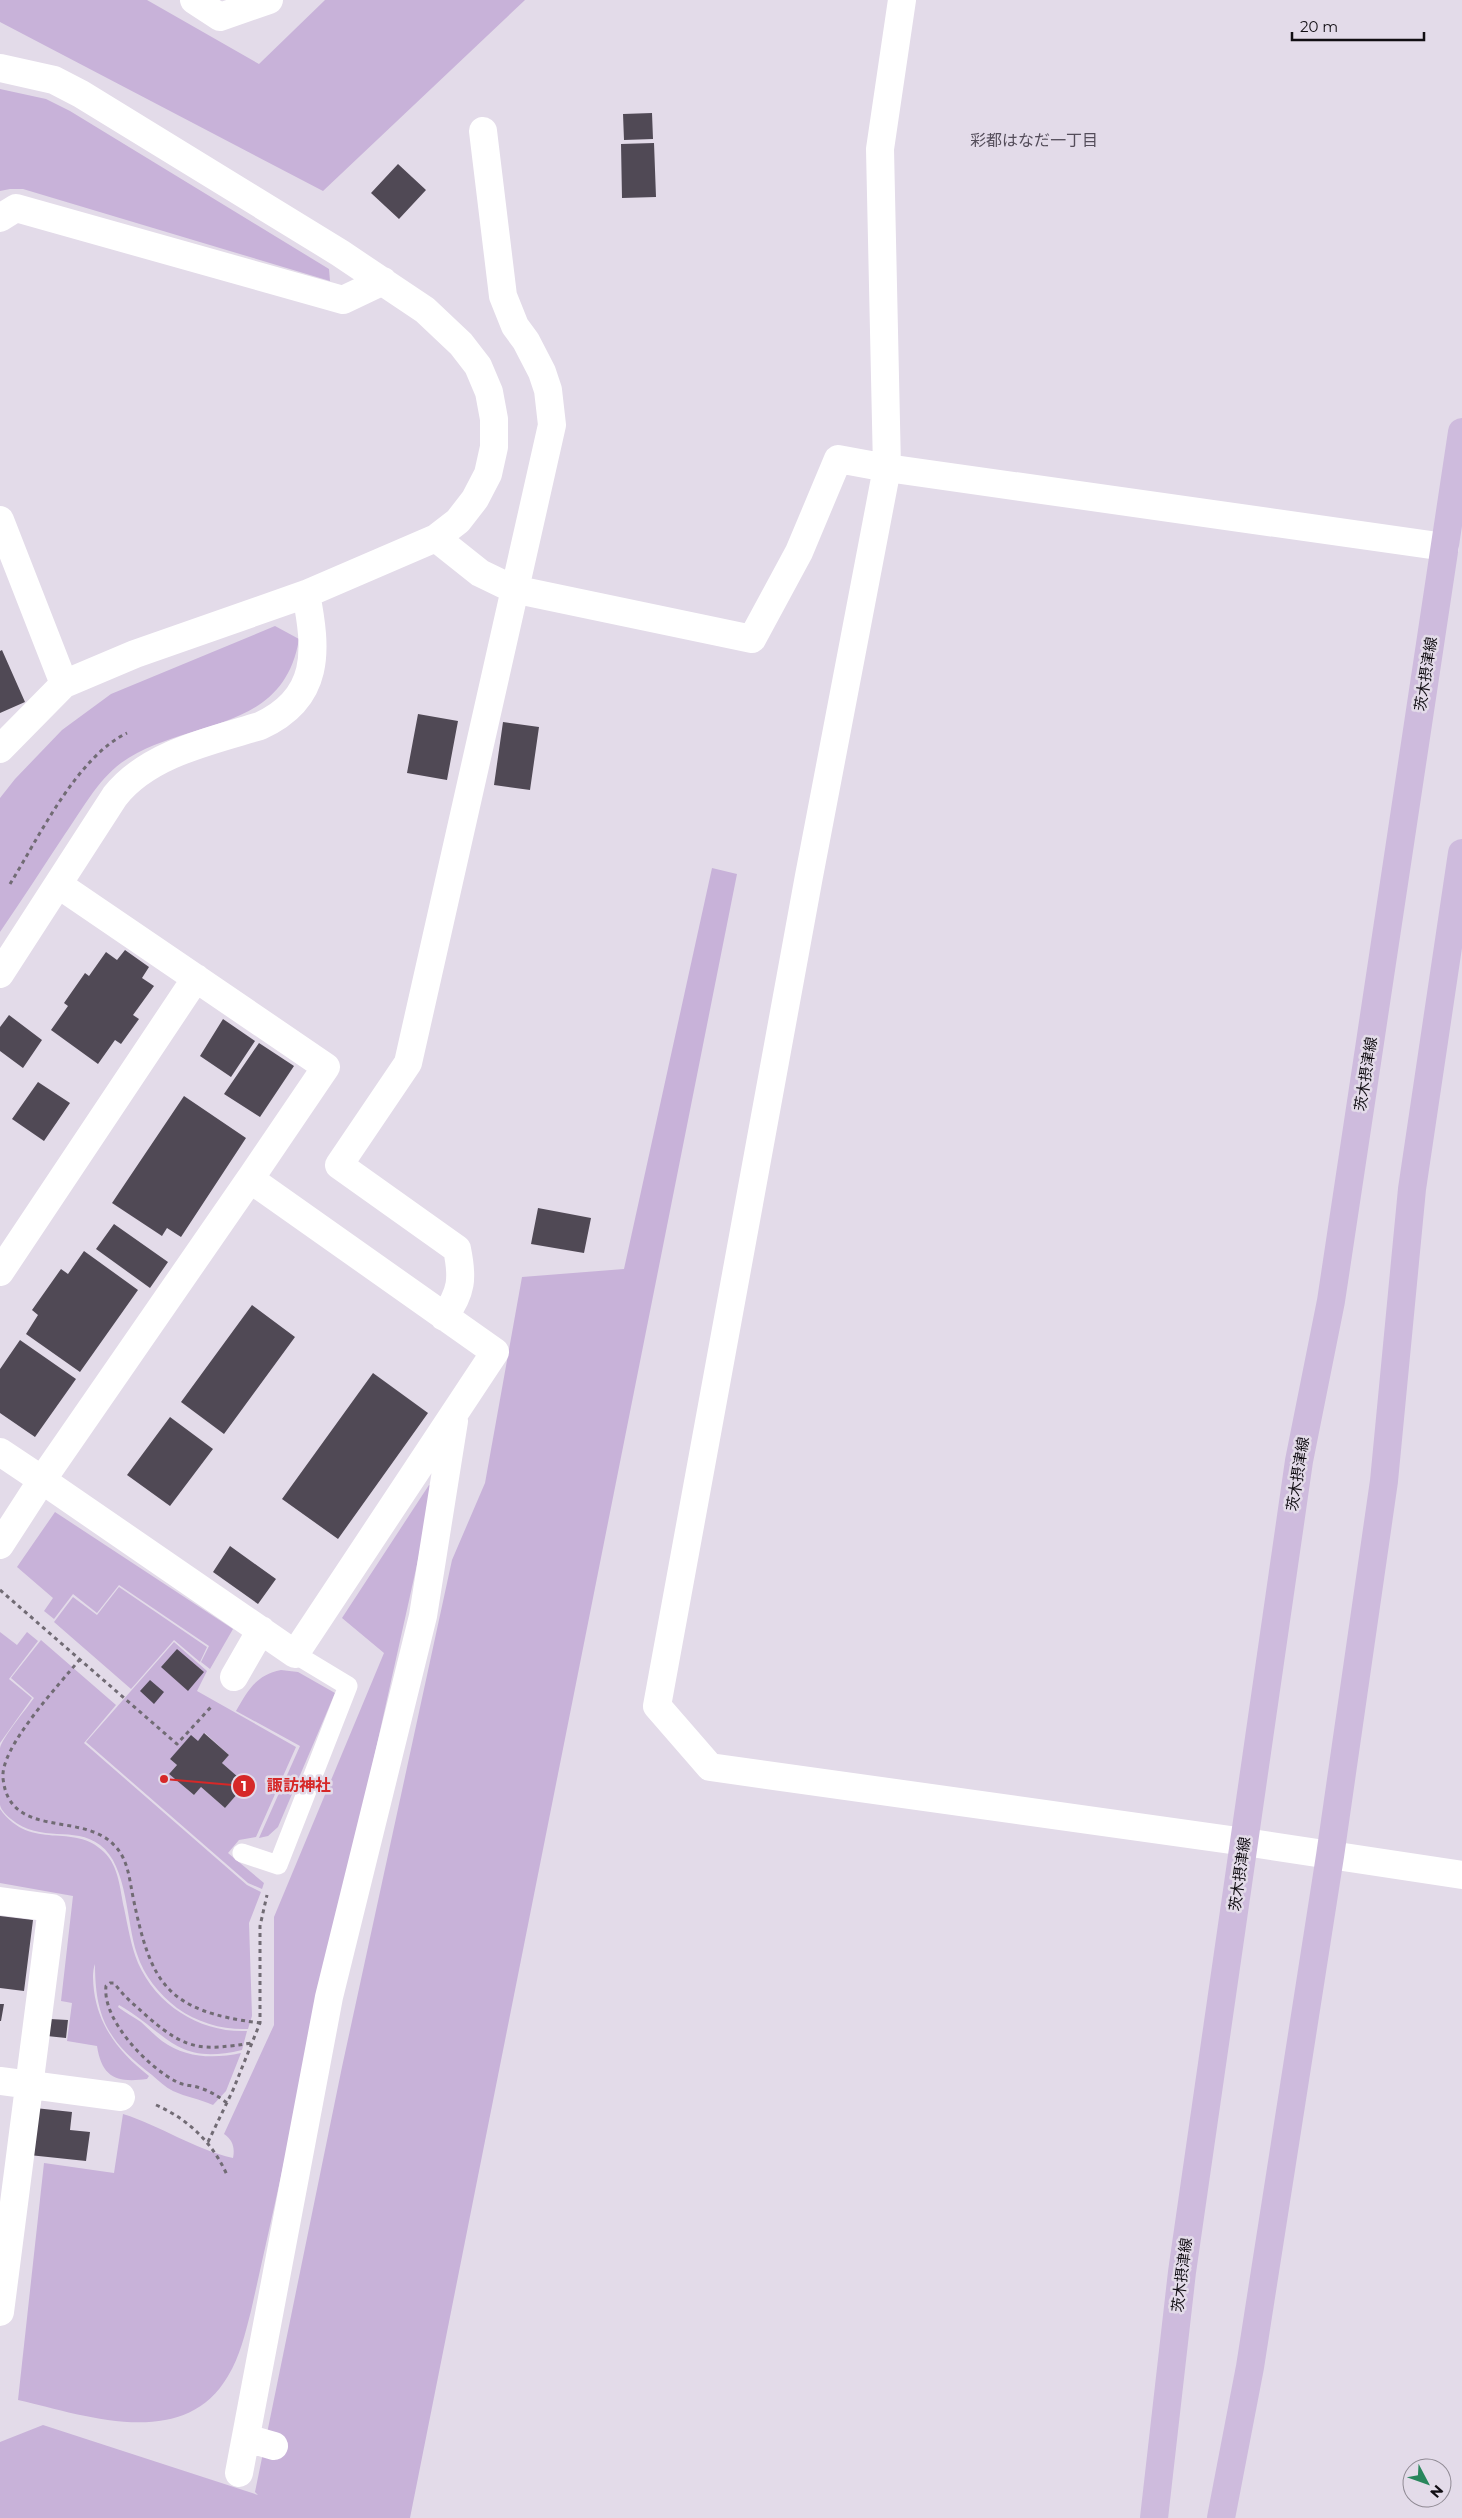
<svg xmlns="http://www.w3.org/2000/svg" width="1462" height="2518" font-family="Montserrat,'Noto Sans JP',sans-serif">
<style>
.green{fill:#c8b2d9;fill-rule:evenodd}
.building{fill:#504955}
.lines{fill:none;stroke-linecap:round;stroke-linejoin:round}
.path{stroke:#716b74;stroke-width:3;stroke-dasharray:4 4;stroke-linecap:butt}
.service{stroke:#fff;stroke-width:19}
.minor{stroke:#fff;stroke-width:28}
.tertiary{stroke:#fff;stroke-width:28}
.primary{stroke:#cebbdd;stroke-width:28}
.labels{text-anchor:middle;stroke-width:5;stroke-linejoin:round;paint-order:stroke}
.street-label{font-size:15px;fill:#110e13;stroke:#e3dbe9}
.neighbourhood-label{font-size:16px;fill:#544d5a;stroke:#e3dbe9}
.leader{fill:none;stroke:#d62828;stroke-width:2}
.callout-dot{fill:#d62828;stroke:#e3dbe9;stroke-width:2}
.mark-label{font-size:15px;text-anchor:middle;font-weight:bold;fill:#fff}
.callout-label{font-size:16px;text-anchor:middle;font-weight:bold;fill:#d62828;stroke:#e3dbe9;stroke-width:5;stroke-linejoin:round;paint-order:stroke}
</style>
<rect width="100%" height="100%" fill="#e3dbe9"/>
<!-- green -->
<path class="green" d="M0,0H147L259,64L325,0H525L323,191L0,22Z
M0,89L46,99L70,111L329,269L330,281L23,189H10L0,191Z
M275,626L299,639C283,736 186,717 121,763C97,781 82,810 65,834C43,867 22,900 0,932V798L15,779L62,730L111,694Z
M712,868L737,874L410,2518H0V2442L43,2425L258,2495L255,2492L342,2067L452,1560L485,1483L522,1277L624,1269Z
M429,1485L434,1488L251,2311C245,2334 240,2356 228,2376C184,2452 84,2415 18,2400L44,2163L114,2173L123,2114C161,2126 194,2149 233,2158C235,2148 233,2140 224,2134L274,2025V1917L384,1653L342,1618Z
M55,1512L233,1629L210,1669L201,1662L209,1646L119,1585L97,1613L73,1594L54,1619L44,1611L53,1598L17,1567Z
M119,1587L207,1647L200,1662L174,1640L131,1689L54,1622L73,1597L97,1615Z
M0,1632L17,1645L27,1632L38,1641L9,1679L32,1698L0,1743Z
M41,1640L116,1705L84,1743L247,1885L261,1892L249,1923L252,2016L248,2029C223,2030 198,2023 177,2008C159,1994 144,1976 137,1954C126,1922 128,1866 100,1845C74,1825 41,1844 11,1819C7,1816 1,1810 0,1805C0,1796 0,1757 0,1748C2,1738 27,1708 34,1698L11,1678Z
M174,1642L207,1671L197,1691L296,1747L256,1837L239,1840L228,1853L264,1883L262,1889L248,1883L86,1742ZM205,1733L229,1755L222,1763L246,1784L225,1808L201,1787L194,1795L169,1774L177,1765L170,1759L198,1741Z
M281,1670L298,1672L335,1693L278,1827L268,1836L259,1838L300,1746L236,1711C248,1690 256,1675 281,1670Z
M0,1809C32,1853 73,1821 104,1852C119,1866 120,1890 124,1908C128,1927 131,1946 138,1963C157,2006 201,2033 247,2031L242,2050C175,2066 168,2033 119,2005L118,2007C126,2013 134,2017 141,2022C148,2028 154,2035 162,2041C185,2058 214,2059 241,2053L226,2091L213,2105C200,2099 186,2097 173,2091C165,2087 159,2081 152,2075C109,2042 95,2019 95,1964C92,1972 93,1982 94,1991C99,2028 121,2054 149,2076L147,2079C117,2083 102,2078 97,2046L67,2041L72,2003L61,2001L73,1896L0,1883Z"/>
<!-- building -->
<path class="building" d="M652,113L653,139L624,140L623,114Z
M654,143L656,197L622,198L621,144Z
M398,164L426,190L399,219L371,193Z
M2,650L25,702L0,713V651Z
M418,714L458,721L447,780L407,773Z
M503,722L539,727L530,790L494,785Z
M125,950L149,967L142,978L154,986L133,1015L139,1019L121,1044L115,1040L98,1064L51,1030L68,1006L64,1003L85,973L89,976L106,952L117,960Z
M9,1015L42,1040L23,1068L0,1051V1027Z
M223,1019L255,1041L231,1077L200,1056Z
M259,1043L294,1066L260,1117L224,1094Z
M38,1082L70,1103L44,1141L12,1119Z
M184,1096L246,1138L181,1237L167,1228L162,1236L112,1203Z
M538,1208L591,1218L584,1253L531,1244Z
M114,1224L168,1262L150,1288L96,1249Z
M84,1251L138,1290L80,1372L26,1334L38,1315L32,1310L61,1269L68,1274Z
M252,1305L295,1337L224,1434L181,1402Z
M20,1340L76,1379L35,1437L0,1413V1369Z
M373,1373L428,1413L338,1539L282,1499Z
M170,1417L213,1449L170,1506L127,1475Z
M230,1546L276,1579L258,1604L213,1572Z
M177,1649L204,1672L188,1691L161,1667Z
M150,1680L164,1692L154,1704L140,1691Z
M204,1733L229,1755L222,1763L246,1784L225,1808L201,1787L194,1795L169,1774L177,1765L170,1759L191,1735L198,1741Z
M0,1916L33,1920L24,1991L0,1988Z
M0,2004H4L1,2021H0Z
M50,2019L68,2020L66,2038L47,2036Z
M35,2108L72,2112L70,2130L90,2132L86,2161L29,2155Z"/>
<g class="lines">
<!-- path -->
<path class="path" d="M10,884C39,837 77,757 127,733
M0,1590L177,1744L211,1707
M80,1659C60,1684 0,1747 3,1778C9,1840 82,1811 114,1845C128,1859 129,1877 133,1897C151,1985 167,2011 260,2023
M227,2103C218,2096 210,2091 200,2088C192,2085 185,2086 177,2082C149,2068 102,2021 106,1986L110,1983H114C125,1998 136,2006 149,2018C188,2052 204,2050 252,2043
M156,2105C188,2119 213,2143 227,2175
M208,2142L233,2090L260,2023V1926L267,1895"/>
<!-- service -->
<path class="service" d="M242,1853L278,1865L348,1686L295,1654"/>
<!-- minor -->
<path class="minor" d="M194,0L220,17L269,0
M902,0L880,149L887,468L809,876L657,1706L710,1767L1245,1842
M0,68L54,80L81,94L340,253L425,310L461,344L478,366L489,392L494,419V447L488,474L475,499L458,521L436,538L306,594L135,654L64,684L0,749
M0,218L16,208L343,300L383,281
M0,520L64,684
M436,538L480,573L513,589L752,639L799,552L838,459L887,468L1445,547
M0,974L115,796C148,754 210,741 260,726C321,698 317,650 306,594
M0,1272L196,978
M444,1317C462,1292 463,1278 457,1249L339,1165L408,1063L552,425L548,390L542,372L526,341L515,326L503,296L483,131
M0,1452L42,1480L250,1179
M0,1545L42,1480L295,1654L495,1352L250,1179L326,1067L59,885
M234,1677L261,1630
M0,1901L52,1908L0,2312
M0,2081L121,2097
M246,2438L274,2446
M239,2473L329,1997L423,1616L454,1421"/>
<!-- tertiary -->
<path class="tertiary" d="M1245,1842L1462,1875"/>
<!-- primary -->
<path class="primary" d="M1154,2518L1182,2272L1299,1461L1331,1301L1462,432
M1221,2518L1250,2367L1330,1856L1384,1481L1412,1189L1462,853"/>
</g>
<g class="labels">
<!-- street labels -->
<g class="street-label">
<text transform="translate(1426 674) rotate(-81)" y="5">茨木摂津線</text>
<text transform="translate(1366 1074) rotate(-81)" y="5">茨木摂津線</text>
<text transform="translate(1298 1474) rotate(-81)" y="5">茨木摂津線</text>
<text transform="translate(1240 1874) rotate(-82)" y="5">茨木摂津線</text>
<text transform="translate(1182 2275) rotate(-83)" y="5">茨木摂津線</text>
</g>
<!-- neighbourhood labels -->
<g class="neighbourhood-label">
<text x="1034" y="146">彩都はなだ一丁目</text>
</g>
</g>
<!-- callouts -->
<path class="leader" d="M164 1779L244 1786"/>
<g class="callout-dot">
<circle cx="164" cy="1779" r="5"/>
<circle cx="244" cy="1786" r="12"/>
</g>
<g class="mark-label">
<text x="244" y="1791">1</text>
</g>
<g class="callout-label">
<text x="299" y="1791">諏訪神社</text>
</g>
<!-- north arrow -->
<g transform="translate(1427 2483) rotate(131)"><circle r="24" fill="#e3dbe9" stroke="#8f8993"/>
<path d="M0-4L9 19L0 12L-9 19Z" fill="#28865c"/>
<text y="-8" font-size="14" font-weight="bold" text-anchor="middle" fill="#110e13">N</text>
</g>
<!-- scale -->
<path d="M1292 32v8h132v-8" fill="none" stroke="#110e13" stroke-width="2.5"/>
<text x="1300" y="32" font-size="15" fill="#110e13" stroke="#e3dbe9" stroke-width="4" paint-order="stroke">20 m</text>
</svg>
